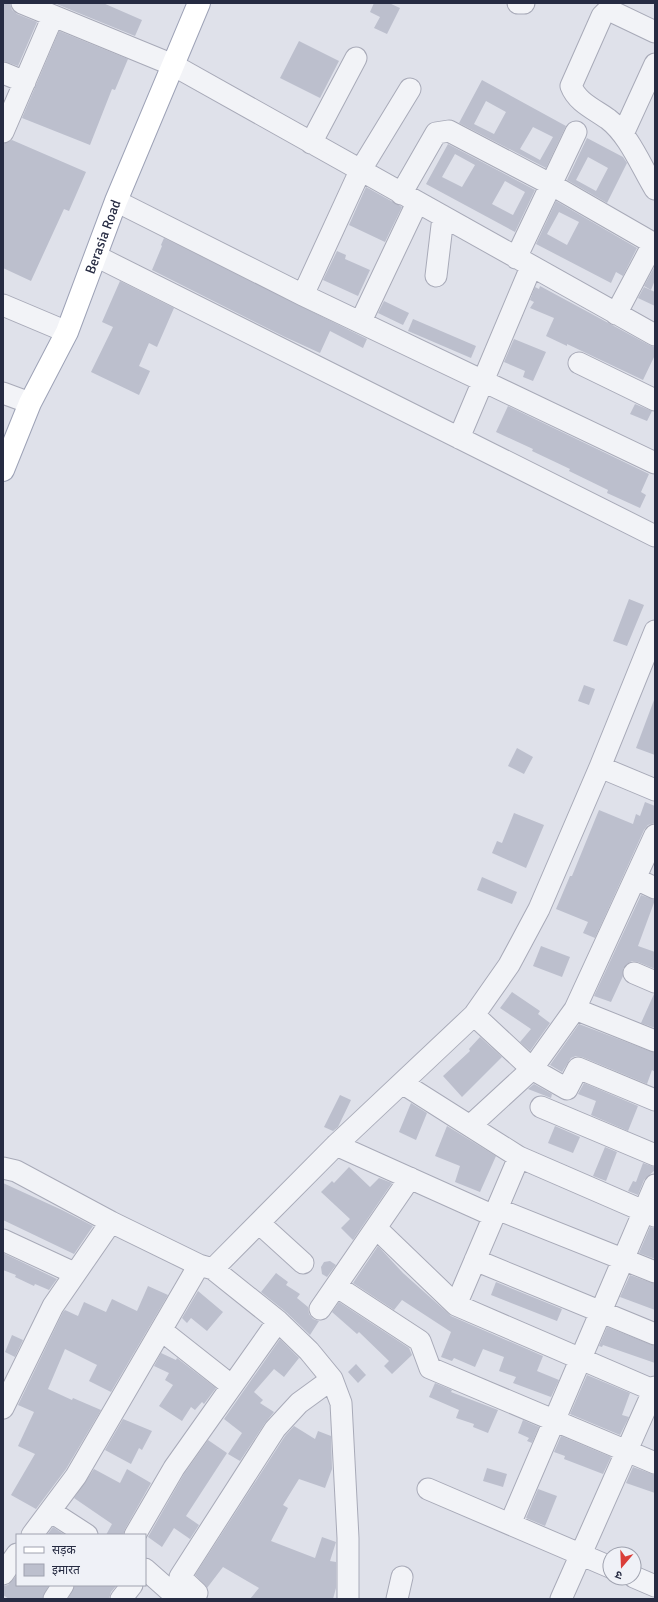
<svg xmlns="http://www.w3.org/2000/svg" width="658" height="1602" font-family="Signika,'Noto Sans Devanagari',sans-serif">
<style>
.building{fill:#bcbfcd;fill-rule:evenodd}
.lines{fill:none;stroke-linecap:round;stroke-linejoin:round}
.minor-casing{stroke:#a8aab8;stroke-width:23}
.major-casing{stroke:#9da2b6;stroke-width:24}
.minor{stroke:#f2f3f7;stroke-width:21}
.major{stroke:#fff;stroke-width:22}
.labels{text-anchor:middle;stroke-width:3.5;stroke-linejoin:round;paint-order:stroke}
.street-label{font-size:14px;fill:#262b42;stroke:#eff1f7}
</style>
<rect width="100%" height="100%" fill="#dfe1ea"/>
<!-- building -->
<path class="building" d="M3,3H10L12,10L17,14L37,22L18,66L3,61Z
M54,3H103L142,20L135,36Z
M374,3H389L400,8L387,34L374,28L380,17L370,12Z
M59,31L128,59L115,90L112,89L90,145L22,118Z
M299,41L339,61L320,98L280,78Z
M482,80L566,126L546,168L459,123ZM486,101L506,112L494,134L474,124ZM533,127L553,137L540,160L520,149Z
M587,138L623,157L627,163L607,203L567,180ZM588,157L608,168L596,191L576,180Z
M12,140L86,172L69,211L64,209L31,281L3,268V144Z
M448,144L535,190L515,232L426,184ZM455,154L475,165L462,187L442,177ZM505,181L525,192L513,215L492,204Z
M366,187L402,207L385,242L349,225Z
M556,201L637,248L623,276L616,272L611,283L536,244ZM559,212L579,222L567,245L547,234Z
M164,238L367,339L363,348L330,331L320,353L285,337L152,270L162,246L161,245Z
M337,251L346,255L345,259L370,270L358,296L323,280Z
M655,266V280L651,290L644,286Z
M120,281L174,308L157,347L149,343L139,366L150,371L139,395L91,372L113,327L102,322Z
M540,286L649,345L655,347V355L643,380L567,344V346L546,336L554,318L530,308L534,302L530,300L535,287L539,289Z
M644,287L655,292V306L638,298Z
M384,301L409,313L403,325L378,313Z
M413,319L476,346L471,358L408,331Z
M514,339L546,352L533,381L523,377L525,371L504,362Z
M635,404L652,411L647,421L630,414Z
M508,406L649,474L641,492L646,495L640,508L607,493L608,490L569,471L570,469L532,451L533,449L496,432Z
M629,599L644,605L627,646L613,641Z
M584,685L595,689L589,705L578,701Z
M654,700H655V755L636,748Z
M517,748L533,757L524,774L508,766Z
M645,802L655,806V823L648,825L644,830L595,938L583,933L588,922L556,909L570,876H572L599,810L633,824L636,814L640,816Z
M514,813L544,825L526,868L492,853L497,841L502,843Z
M482,877L517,892L512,904L477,890Z
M641,895L655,900L638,946L655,952V969L638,962L632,961L627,964L623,969V976L611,1002L594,996Z
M541,946L570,957L562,977L533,966Z
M512,992L540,1011L538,1014L550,1023L530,1051L520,1042L531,1029L500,1008Z
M654,994H655V1028L641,1023Z
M579,1024L655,1053V1072L652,1070L647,1084L582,1057L576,1056L571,1058L562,1072L550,1065Z
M480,1037L502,1057L462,1097L443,1076L470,1051L469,1049Z
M584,1083L638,1106L628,1131L591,1115L596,1101L578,1094Z
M534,1084L552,1094L551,1098L528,1089Z
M340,1095L351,1100L338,1127L333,1131L324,1127Z
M411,1103L427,1113L416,1140L399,1132Z
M447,1126L496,1156L480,1192L455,1182L460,1166L435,1156Z
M555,1126L580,1137L573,1153L548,1143Z
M605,1147L617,1152L606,1181L593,1176Z
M643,1163L655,1167V1170L644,1180L638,1195L628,1191L633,1181L636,1182Z
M349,1167L370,1187L379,1178L392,1183L353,1240L341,1228L350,1219L321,1192L332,1181L334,1183Z
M3,1183L62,1210L93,1226L74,1254L3,1220Z
M650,1227L655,1228V1259L639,1253Z
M378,1246L403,1273L451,1316L543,1356L537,1371L559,1380L551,1397L513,1383L516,1377L499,1371L504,1357L483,1349L475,1367L454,1358L452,1361L441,1357L451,1332L402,1300L394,1310L353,1283Z
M3,1253L57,1279L49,1290L35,1284L34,1286L15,1277L16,1275L3,1270Z
M330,1261L336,1265L327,1277L322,1274L321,1267L324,1262Z
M276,1273L288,1282L286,1285L300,1294L297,1298L308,1307L309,1314L313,1319L319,1321L310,1335L286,1312L261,1292Z
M630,1275L655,1284V1310L620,1297Z
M496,1282L562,1309L557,1321L491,1295Z
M148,1286L168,1295L111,1392L89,1381L97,1365L65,1349L48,1389L72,1400L73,1398L101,1410L66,1469L36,1509L11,1495L35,1454L18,1446L34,1412L18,1405L63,1312L65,1310L78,1316L84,1302L106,1312L112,1299L137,1311Z
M198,1291L223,1312L207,1331L191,1318L187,1323L182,1318Z
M339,1302L409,1348L412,1355L392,1374L384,1366L389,1361L359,1332L357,1334L332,1312Z
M607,1327L655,1346V1363L603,1345L602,1347L599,1346Z
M12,1335L23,1340L15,1357L5,1352Z
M280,1339L299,1358L284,1377L274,1369L254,1392L263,1400L260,1403L274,1412L265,1423L240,1461L228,1454L242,1433L224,1419Z
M161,1353L176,1360L177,1358L216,1388L204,1404L202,1402L195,1410L191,1407L182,1421L159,1406L173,1385L165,1380L169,1373L154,1366Z
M356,1364L366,1375L358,1383L348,1372Z
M587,1375L630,1393L622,1415L629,1417L620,1435L570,1414Z
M435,1383L452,1390L451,1392L498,1410L488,1433L473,1427L474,1424L456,1418L459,1410L429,1397Z
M123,1419L152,1431L142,1450L139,1448L131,1464L105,1450Z
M523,1420L539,1427L532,1443L527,1441L529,1438L518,1433Z
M294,1426L315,1439L318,1431L331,1436L332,1469L325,1488L299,1479L283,1505L288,1508L271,1541L315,1558L322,1537L336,1542L330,1561L336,1562V1588L333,1599H250L259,1588L223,1567L207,1588L195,1575L285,1436Z
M561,1436L611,1457L603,1474L564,1459L565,1456L554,1452Z
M208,1440L227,1453L186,1516L199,1525L190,1539L174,1528L162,1547L148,1537L184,1474Z
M633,1467L655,1475V1493L626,1483Z
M487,1468L507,1474L503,1487L483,1481Z
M94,1469L120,1483L127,1469L151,1483L125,1529L123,1535H106L112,1524L74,1498Z
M538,1489L557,1496L545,1526L526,1518Z
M53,1527L65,1535H47Z
M17,1575V1585H49L42,1599H9L3,1595V1586L8,1585Z
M75,1585H117L111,1592L109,1599H68Z"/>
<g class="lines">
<defs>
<path id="minor" d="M22,3L173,65L655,335
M518,3H524
M655,32L611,11L606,12L602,16L571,86C577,102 594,109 608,119C629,135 641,166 655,189
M3,73L25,82
M3,132L53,16
M623,134L655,64
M311,143L356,58
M401,194L436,133L449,131L552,185L651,242L652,246L616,314
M116,201L303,295L655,463
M96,256L655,536
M516,258L576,132
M436,276L443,217
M303,295L360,171L410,89
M3,305L67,332
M361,321L417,203
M579,363L655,400
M3,393L30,403
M459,438L531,267
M600,767L655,790
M636,879L655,888
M634,973L655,982
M575,1009L655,1041
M474,1015L532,1069L567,1089L578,1068L655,1100
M402,1083L519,1157L655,1216
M541,1107L655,1155
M470,1126L532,1069L575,1009L655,835
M336,1145L494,1216
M3,1168L16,1171L111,1222L199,1265L213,1269L278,1321L309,1351L332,1379L341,1403L348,1538V1599
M497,1209L655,1272
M259,1223L303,1263
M376,1228L456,1305L655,1391
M3,1240L74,1273
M475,1260L655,1334
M213,1269L336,1145L474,1015L509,965L539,909L600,767L655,631
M336,1286L420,1341L430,1368L655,1463
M456,1305L519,1157
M320,1309L410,1178
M161,1330L232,1386
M3,1408L53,1306L111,1222
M428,1489L610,1567
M50,1511L87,1535
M510,1524L655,1185
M32,1535L76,1476L199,1265
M135,1535L174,1468L278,1321
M145,1569L179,1599
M3,1574L17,1554
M634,1577L655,1586
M54,1599L63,1585
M121,1599L132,1585
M194,1599L197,1593L180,1577L275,1429L299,1403L332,1379
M397,1599L402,1577
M561,1599L655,1387"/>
<g id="major">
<path id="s1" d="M3,470L30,403L67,332L116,201L199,3"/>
</g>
</defs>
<!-- minor casing -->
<use href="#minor" class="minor-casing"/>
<!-- major casing -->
<use href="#major" class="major-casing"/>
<!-- minor -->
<use href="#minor" class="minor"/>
<!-- major -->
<use href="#major" class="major"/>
</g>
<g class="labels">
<!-- street labels -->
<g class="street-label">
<text dy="5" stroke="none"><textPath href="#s1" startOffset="254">Berasia Road</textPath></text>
</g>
</g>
<!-- border -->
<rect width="658" height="1602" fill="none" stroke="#262b42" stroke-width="8"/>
<!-- legend -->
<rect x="16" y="1534" width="130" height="52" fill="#eff1f7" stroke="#9fa2af"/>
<rect x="24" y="1547" width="20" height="6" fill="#ffffff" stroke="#9fa2af"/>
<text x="52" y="1554" font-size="12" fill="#262b42">सड़क</text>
<rect x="24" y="1564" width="20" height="12" fill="#bcbfcd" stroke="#9fa2af"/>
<text x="52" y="1574" font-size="12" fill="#262b42">इमारत</text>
<!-- north arrow -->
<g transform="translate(622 1566) rotate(199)"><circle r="19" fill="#eff1f7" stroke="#9fa2af"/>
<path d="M0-3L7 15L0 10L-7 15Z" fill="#da3e39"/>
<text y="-6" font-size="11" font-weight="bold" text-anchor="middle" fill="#262b42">उ</text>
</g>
</svg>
